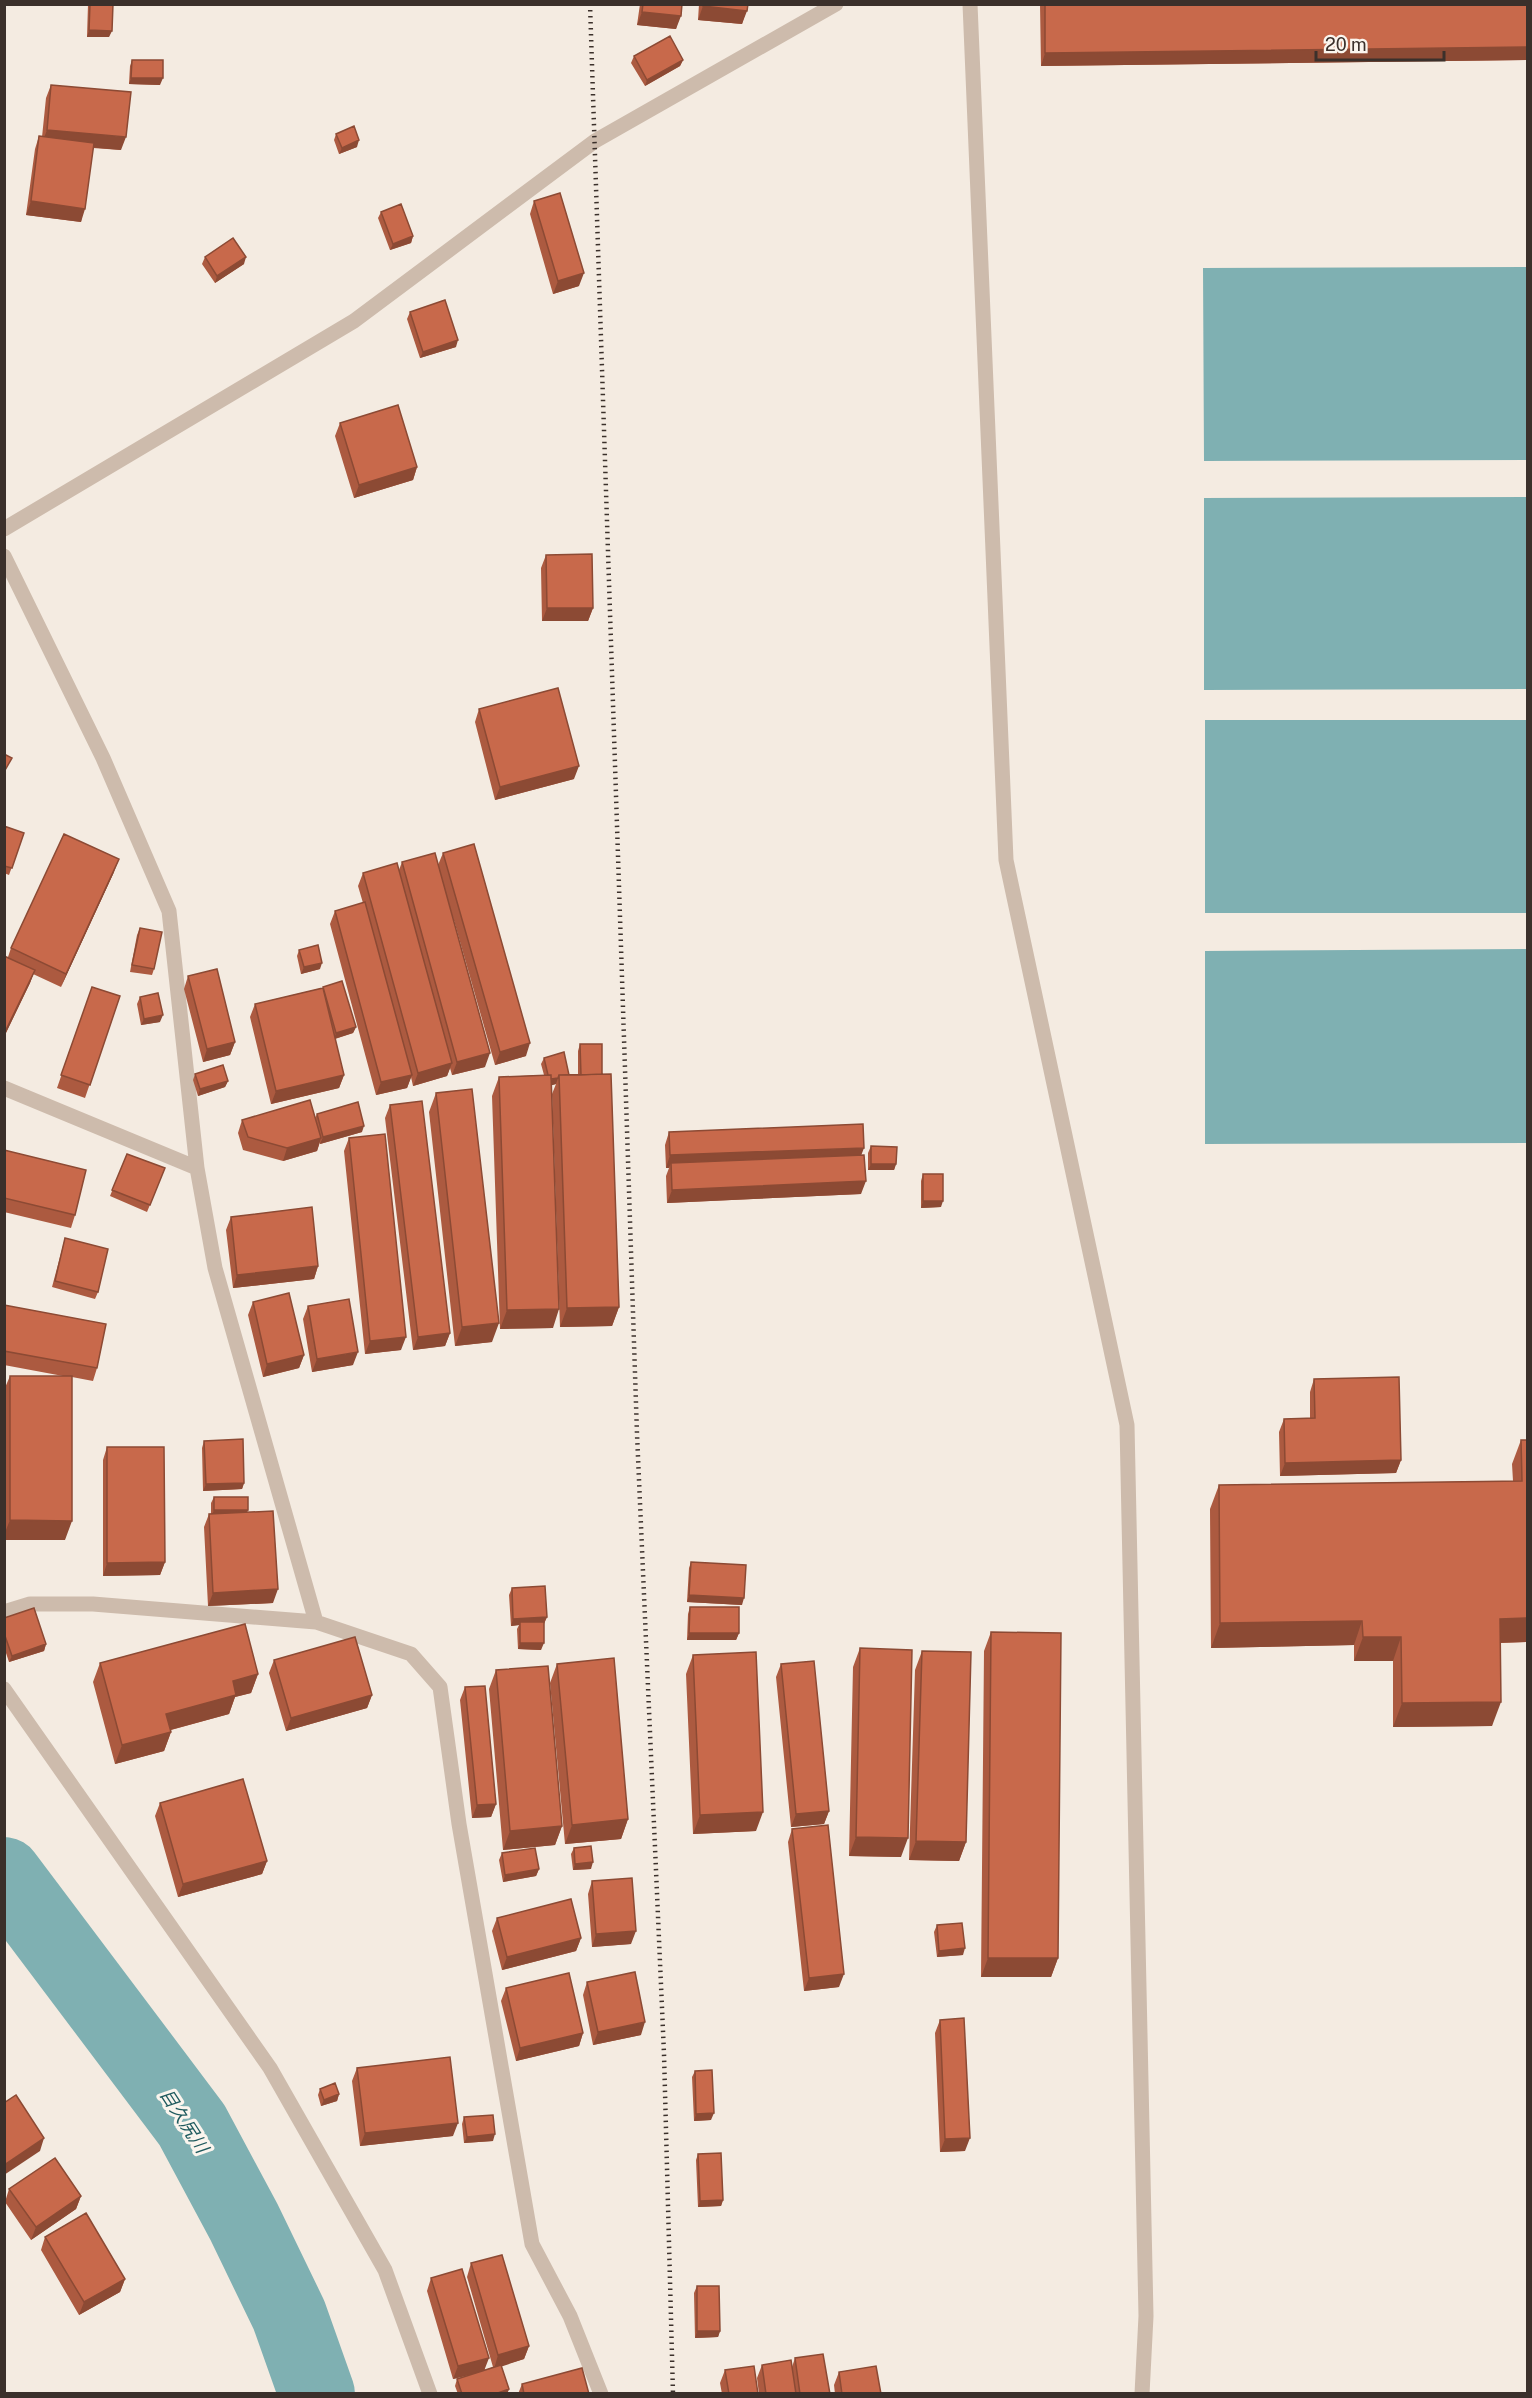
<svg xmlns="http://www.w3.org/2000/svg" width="1532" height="2398" font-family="'Public Sans','Noto Sans JP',sans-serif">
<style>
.water{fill:#7fb0b2}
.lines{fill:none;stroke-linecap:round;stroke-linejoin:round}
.river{stroke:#7fb0b2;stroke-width:76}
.minor{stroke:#cdbbac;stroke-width:15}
.rail{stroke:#3b302b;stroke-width:4.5;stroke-dasharray:1.5 4.5;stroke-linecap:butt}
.wall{fill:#ac5a40}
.shaded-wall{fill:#8c4a34}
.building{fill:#c8694b;stroke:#8c4a34;stroke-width:1.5}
.labels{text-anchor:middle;stroke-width:6;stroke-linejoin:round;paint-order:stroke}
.water-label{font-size:18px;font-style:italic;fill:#1f5a5e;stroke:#fbf5ee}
</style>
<rect width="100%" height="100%" fill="#f4ebe1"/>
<!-- water -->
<path class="water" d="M1527,267V460L1204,461L1203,268Z
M1527,497V689L1204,690V498Z
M1205,720H1527V913H1205Z
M1527,949V1143L1205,1144V951Z"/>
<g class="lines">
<!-- river -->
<path class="river" d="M4,1875L192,2125L244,2222L289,2315L317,2394"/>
<!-- minor -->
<path class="minor" d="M970,4L1006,860L1127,1425L1146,2316L1142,2394
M4,529L354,321L595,141L836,4
M4,556L103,758L169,911L197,1168L215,1268L316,1622L411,1654L440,1687L459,1824L532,2244L570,2316L601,2394
M4,1088L197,1168
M4,1612L30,1604H93L316,1622
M4,1689L270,2068L385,2270L430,2394"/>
<!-- rail -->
<path class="rail" d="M590,4L637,1434L664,2054L673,2394"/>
</g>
<!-- wall -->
<path class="wall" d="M88,4H113L109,37H87Z
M640,4H682L676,29L637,25Z
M699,4H748L742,24L698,20Z
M1040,4H1527V60L1041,66Z
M634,56L683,60L680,66L645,86L631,63Z
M132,60L160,85L129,84L130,66Z
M51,85L121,150L93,148L81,222L26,215L35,149L39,136L42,137L46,98Z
M336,134L357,147L339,154L334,140Z
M534,201L579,286L553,294L530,214Z
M381,212L413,236L411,243L390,250L378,218Z
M205,257L244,264L215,283L202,264Z
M410,312L456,347L420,358L407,319Z
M340,423L417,467L413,480L354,498L335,436Z
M546,555L593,608L588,621H542L541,568Z
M479,709L574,779L495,800L475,722Z
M4,826L24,833L9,875L4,873Z
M443,853L526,1056L495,1065L453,917L485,1067L452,1075L450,1068L447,1076L413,1086L411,1077L407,1088L376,1095L330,924L335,911L363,903L358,886L363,873L399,870L402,862L438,865Z
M114,872L61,987L33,974L30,983L4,1037V956L8,957L11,948Z
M140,928L154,969L152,975L130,972L137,935Z
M299,950L320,969L301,974L297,956Z
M188,976L235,1042L230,1055L203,1062L184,989Z
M92,987L120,996L85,1098L57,1088Z
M322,988L356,1027L353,1033L335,1039L344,1075L339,1088L271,1104L250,1017L255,1004Z
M140,997L160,1022L141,1025L137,1004Z
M580,1044L602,1074L619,1307L612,1326L560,1327L552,1094L556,1084L551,1085L553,1328L500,1329L492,1096L499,1077L544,1075L541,1064L544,1058L569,1075H578V1051Z
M195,1074L228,1081L225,1087L198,1096L193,1080Z
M436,1093L492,1342L455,1346L429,1112Z
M390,1105L450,1333L445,1346L413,1350L385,1118Z
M317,1114L362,1132L320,1144V1142L317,1151L283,1161L243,1150L238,1133L242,1120L315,1118Z
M669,1132L862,1155L861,1194L667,1203L666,1176L669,1168H666L665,1145Z
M349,1138L401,1350L365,1354L344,1151Z
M871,1146L896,1164L894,1170H868V1153Z
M4,1150L75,1215L71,1228L4,1212Z
M127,1154L165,1168L147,1212L110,1196Z
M923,1174L941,1207L921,1208V1181Z
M231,1217L318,1266L314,1279L233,1288L226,1230Z
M65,1238L98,1292L95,1299L52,1287Z
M253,1302L304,1355L299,1368L263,1377L248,1315Z
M4,1305L97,1368L93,1381L72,1377L65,1540H4V1390L10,1376H63L4,1365Z
M308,1306L353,1365L312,1372L303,1319Z
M1314,1379L1401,1460L1396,1473L1280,1476L1279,1432L1284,1419L1310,1418V1392Z
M1521,1440H1527V1642L1501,1643L1492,1726L1393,1727V1661H1354V1645L1211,1648L1210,1509L1219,1485L1513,1481L1512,1464Z
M204,1441L244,1483L242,1489L203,1491L202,1448Z
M107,1447L165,1562L160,1575L103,1576V1460Z
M214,1497L248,1510L247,1512L273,1603L208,1606L204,1527L209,1514H211V1503Z
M691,1562L742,1605L687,1602L689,1568Z
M512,1588L547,1617L544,1624L541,1650L518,1649L517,1629L519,1625L511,1626L509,1595Z
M690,1607L739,1633L736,1640H687L688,1614Z
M4,1618L46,1644L44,1651L9,1662L4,1647Z
M991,1632L1058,1958L1051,1977H981L984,1651Z
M860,1648L901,1857L849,1856L853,1667Z
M922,1651L966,1842L959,1861L909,1860L915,1670Z
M693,1655L756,1831L693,1834L686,1674Z
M274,1660L372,1695L367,1708L286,1731L269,1673Z
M100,1663L258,1674L251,1693L235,1697L229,1714L171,1730V1732L164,1751L115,1764L93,1682Z
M557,1664L628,1819L621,1839L565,1844L550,1683Z
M781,1664L829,1811L824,1824L791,1827L776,1677Z
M496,1670L562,1826L555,1845L503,1850L489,1689Z
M465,1687L496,1804L491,1817L472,1818L460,1700Z
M160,1803L267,1861L262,1874L178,1897L155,1816Z
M792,1829L839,1987L804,1991L788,1842Z
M574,1848L591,1869L573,1870L571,1854Z
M502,1853L539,1869L536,1876L503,1882L499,1860Z
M592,1881L631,1944L592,1947L588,1894Z
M497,1918L581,1938L576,1951L502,1970L492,1931Z
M937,1925L963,1955L937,1957L934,1932Z
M587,1982L641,2035L593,2045L583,1995Z
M506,1988L583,2033L579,2046L516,2061L501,2001Z
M940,2020L965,2151L940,2152L935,2033Z
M357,2068L453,2136L360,2146L352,2081Z
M695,2071L711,2120L694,2121L692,2077Z
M320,2089L339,2094L337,2101L321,2106L318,2095Z
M464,2117L493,2141L464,2143L462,2124Z
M698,2154L723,2200L721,2206L698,2207L696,2160Z
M9,2189L81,2196L76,2209L31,2240L5,2202Z
M45,2237L125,2279L120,2292L79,2315L41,2250Z
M471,2263L529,2346L524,2359L501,2366L509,2389L507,2394H458L455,2386L457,2379L474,2374L453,2379L427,2291L431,2278L485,2370L493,2367L467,2277Z
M697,2286L720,2331L718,2337L695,2338L694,2293Z
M795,2358L830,2394H759L757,2378L762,2365L792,2367Z
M725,2370L758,2394H722L720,2383Z
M839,2372L881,2394H835L834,2385Z
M522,2384L589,2394H518Z"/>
<!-- shaded-wall -->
<path class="shaded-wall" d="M703,6L747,11L742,24L698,20Z
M642,12L681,16L676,29L637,25Z
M89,30L112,31L109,37H87Z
M1527,47V60L1041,66L1045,53Z
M683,60L680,66L645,86L647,80Z
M131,78H163L160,85L129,84Z
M47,130L126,137L121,150L42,143Z
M359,140L357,147L339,154L342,148Z
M31,201L85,209L81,222L26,215Z
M413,236L411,243L390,250L393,244Z
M246,257L244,264L215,283L217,276Z
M584,273L579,286L553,294L558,281Z
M458,340L456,347L420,358L423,352Z
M417,467L413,480L354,498L359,485Z
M547,608H593L588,621H542Z
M579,766L574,779L495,800L500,787Z
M119,859L114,872L61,987L66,974Z
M322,963L320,969L301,974L304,967Z
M35,970L30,983L4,1037V1034Z
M163,1015L160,1022L141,1025L144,1019Z
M356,1027L353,1033L334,1039L336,1033Z
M235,1042L230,1055L203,1062L207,1049Z
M530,1043L526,1056L495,1065L500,1052Z
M490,1053L485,1067L452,1075L457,1062Z
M452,1063L447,1076L413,1086L418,1073Z
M344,1075L339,1088L271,1104L276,1091Z
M412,1075L407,1088L376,1095L381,1082Z
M558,1078L556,1084L546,1087L549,1080Z
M228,1081L225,1087L198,1096L200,1089Z
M364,1126L362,1132L320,1144L323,1137Z
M321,1138L317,1151L283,1161L287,1148Z
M864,1148L859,1161L671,1163L669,1168H666L670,1155Z
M871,1164H896L894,1170H868Z
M866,1181L861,1194L667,1203L672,1190Z
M923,1201H943L941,1207L921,1208Z
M318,1266L314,1279L233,1288L237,1275Z
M619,1307L612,1326L560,1327L567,1308Z
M559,1309L553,1328L500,1329L507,1310Z
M499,1323L492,1342L455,1346L462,1327Z
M450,1333L445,1346L413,1350L418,1337Z
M406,1337L401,1350L365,1354L370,1341Z
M358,1352L353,1365L312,1372L317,1359Z
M304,1355L299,1368L263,1377L267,1364Z
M1401,1460L1396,1473L1280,1476L1285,1463Z
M244,1483L242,1489L203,1491L206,1484Z
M214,1510H248L245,1517H211Z
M10,1520L72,1521L65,1540H4V1535Z
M165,1562L160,1575L103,1576L107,1563Z
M278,1589L273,1603L208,1606L213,1593Z
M689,1595L744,1598L742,1605L687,1602Z
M547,1617L544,1623L520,1625V1622L519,1625L511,1626L513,1619Z
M1527,1618V1642L1492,1643L1500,1619Z
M1362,1621L1354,1645L1211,1648L1220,1623Z
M689,1633H739L736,1640H687Z
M1363,1637H1401L1393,1661H1354Z
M520,1643H544L541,1650L518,1649Z
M46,1644L44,1651L9,1662L12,1656Z
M258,1674L251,1693L235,1697L229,1714L159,1733L166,1714L233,1681Z
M372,1695L367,1708L286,1731L291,1718Z
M1501,1702L1492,1726L1393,1727L1402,1703Z
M171,1732L164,1751L115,1764L122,1745Z
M496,1804L491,1817L472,1818L477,1805Z
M829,1811L824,1824L791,1827L796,1814Z
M763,1812L756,1831L693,1834L700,1815Z
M628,1819L621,1839L565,1844L572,1825Z
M562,1826L555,1845L503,1850L510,1831Z
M856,1837L908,1838L901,1857L849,1856Z
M916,1841L966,1842L959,1861L909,1860Z
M267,1861L262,1874L178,1897L183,1884Z
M593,1862L591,1869L573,1870L575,1864Z
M539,1869L536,1876L503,1882L505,1875Z
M636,1931L631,1944L592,1947L596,1934Z
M581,1938L576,1951L502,1970L507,1957Z
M965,1948L963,1955L937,1957L939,1951Z
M988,1958H1058L1051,1977H981Z
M844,1974L839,1987L804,1991L809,1978Z
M645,2022L641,2035L593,2045L598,2032Z
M583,2033L579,2046L516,2061L520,2048Z
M339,2094L337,2101L321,2106L324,2100Z
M714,2113L711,2120L694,2121L696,2114Z
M458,2123L453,2136L360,2146L365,2133Z
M495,2134L493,2141L464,2143L467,2137Z
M44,2138L40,2151L4,2175V2165Z
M970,2138L965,2151L940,2152L945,2139Z
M81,2196L76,2209L31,2240L36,2227Z
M723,2200L721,2206L698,2207L700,2201Z
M125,2279L120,2292L79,2315L84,2302Z
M697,2331H720L718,2337L695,2338Z
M529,2346L524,2359L494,2369L498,2355Z
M489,2358L484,2371L453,2379L458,2366Z
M509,2389L507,2394H495Z"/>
<!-- building -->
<path class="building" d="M90,4H113L112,31L89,30Z
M643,4H682L681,16L642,12Z
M703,4H748L747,11L703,6Z
M1045,4H1527V47L1045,53Z
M670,36L683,60L647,80L634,56Z
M132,60H163V78H131Z
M51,85L131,92L126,137L47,130Z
M354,126L359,140L342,148L336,134Z
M39,136L94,143L85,209L31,201Z
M560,193L584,273L558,281L534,201Z
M401,204L413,236L393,244L381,212Z
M233,238L246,257L217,276L205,257Z
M445,300L458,340L423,352L410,312Z
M398,405L417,467L359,485L340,423Z
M592,554L593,608H547L546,555Z
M558,688L579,766L500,787L479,709Z
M4,754L12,758L4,772Z
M4,826L24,833L12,868L4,866Z
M64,834L119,859L66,974L11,948Z
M474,844L530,1043L500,1052L443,853Z
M435,853L490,1053L457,1062L402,862Z
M397,863L452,1063L418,1073L363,873Z
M365,902L412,1075L381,1082L335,911Z
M140,928L162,932L154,969L132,965Z
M318,945L322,963L304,967L299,950Z
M4,956L35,970L4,1034Z
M217,969L235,1042L207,1049L188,976Z
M342,981L356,1027L336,1033L323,987Z
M92,987L120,996L90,1085L61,1075Z
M323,988L344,1075L276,1091L255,1004Z
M158,993L163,1015L144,1019L140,997Z
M580,1044H602V1074L581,1075Z
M564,1052L569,1075H559L558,1078L551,1079V1075H548L544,1058Z
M223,1065L228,1081L200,1089L195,1074Z
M611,1074L619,1307L567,1308L559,1075Z
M551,1075L559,1309L507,1310L499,1077Z
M472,1089L499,1323L462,1327L436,1093Z
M310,1100L321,1138L287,1148L248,1137L242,1120Z
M422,1101L450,1333L418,1337L390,1105Z
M358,1102L364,1126L323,1137L317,1114Z
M863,1124L864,1148L670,1155L669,1132Z
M385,1134L406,1337L370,1341L349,1138Z
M871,1146L897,1147L896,1164H871Z
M4,1150L86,1170L75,1215L4,1198Z
M127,1154L165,1168L150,1205L112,1190Z
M864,1155L866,1181L672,1190L671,1163Z
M923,1174H943V1201H923Z
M312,1207L318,1266L237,1275L231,1217Z
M65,1238L108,1249L98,1292L55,1281Z
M289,1293L304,1355L267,1364L253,1302Z
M349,1299L358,1352L317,1359L308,1306Z
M4,1305L106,1324L97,1368L4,1351Z
M10,1376H72V1521L10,1520Z
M1399,1377L1401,1460L1285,1463L1284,1419L1315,1418L1314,1379Z
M243,1439L244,1483L206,1484L204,1441Z
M1521,1440H1527V1618L1500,1619L1501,1702L1402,1703L1401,1637H1363L1362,1621L1220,1623L1219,1485L1522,1481Z
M107,1447H164L165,1562L107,1563Z
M214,1497H248V1510H214Z
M273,1511L278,1589L213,1593L209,1514Z
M691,1562L746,1565L744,1598L689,1595Z
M545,1586L547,1617L513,1619L512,1588Z
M690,1607H739V1633H689Z
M34,1608L46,1644L12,1656L4,1633V1618Z
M520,1622H544V1643H520Z
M245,1624L258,1674L233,1681L236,1695L166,1714L171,1732L122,1745L100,1663Z
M991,1632L1061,1633L1058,1958H988Z
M355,1637L372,1695L291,1718L274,1660Z
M860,1648L912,1650L908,1838L856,1837Z
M922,1651L971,1652L966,1842L916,1841Z
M756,1652L763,1812L700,1815L693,1655Z
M614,1658L628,1819L572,1825L557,1664Z
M814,1661L829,1811L796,1814L781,1664Z
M548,1666L562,1826L510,1831L496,1670Z
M485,1686L496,1804L477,1805L465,1687Z
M243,1779L267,1861L183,1884L160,1803Z
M828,1825L844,1974L809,1978L792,1829Z
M591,1846L593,1862L575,1864L574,1848Z
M535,1848L539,1869L505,1875L502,1853Z
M632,1878L636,1931L596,1934L592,1881Z
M571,1899L581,1938L507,1957L497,1918Z
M962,1923L965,1948L939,1951L937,1925Z
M635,1972L645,2022L598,2032L587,1982Z
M569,1973L583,2033L520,2048L506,1988Z
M964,2018L970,2138L945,2139L940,2020Z
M450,2057L458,2123L365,2133L357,2068Z
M712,2070L714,2113L696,2114L695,2071Z
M335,2083L339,2094L324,2100L320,2089Z
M16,2095L44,2138L4,2165V2103Z
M493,2115L495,2134L467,2137L464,2117Z
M721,2153L723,2200L700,2201L698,2154Z
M55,2158L81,2196L36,2227L9,2189Z
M86,2213L125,2279L84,2302L45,2237Z
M502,2255L529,2346L498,2355L471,2263Z
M462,2269L489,2358L458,2366L431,2278Z
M697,2286H719L720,2331H697Z
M823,2354L830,2394H800L795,2358Z
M791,2360L796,2394H766L762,2365Z
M501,2365L509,2389L495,2394H462L457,2379Z
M754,2366L758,2394H729L725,2370Z
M876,2366L881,2394H842L839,2372Z
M582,2368L589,2394H524L522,2384Z"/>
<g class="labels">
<!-- water labels -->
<g class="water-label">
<text transform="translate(184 2121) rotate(57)" y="6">目久尻川</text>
</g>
</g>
<!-- border -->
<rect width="1532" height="2398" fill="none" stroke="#3b302b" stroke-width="12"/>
<!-- scale -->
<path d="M1316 51v9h128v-9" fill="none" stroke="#3b302b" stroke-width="3"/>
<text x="1325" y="51" font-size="18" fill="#3b302b" stroke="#fbf5ee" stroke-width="4.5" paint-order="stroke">20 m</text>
</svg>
